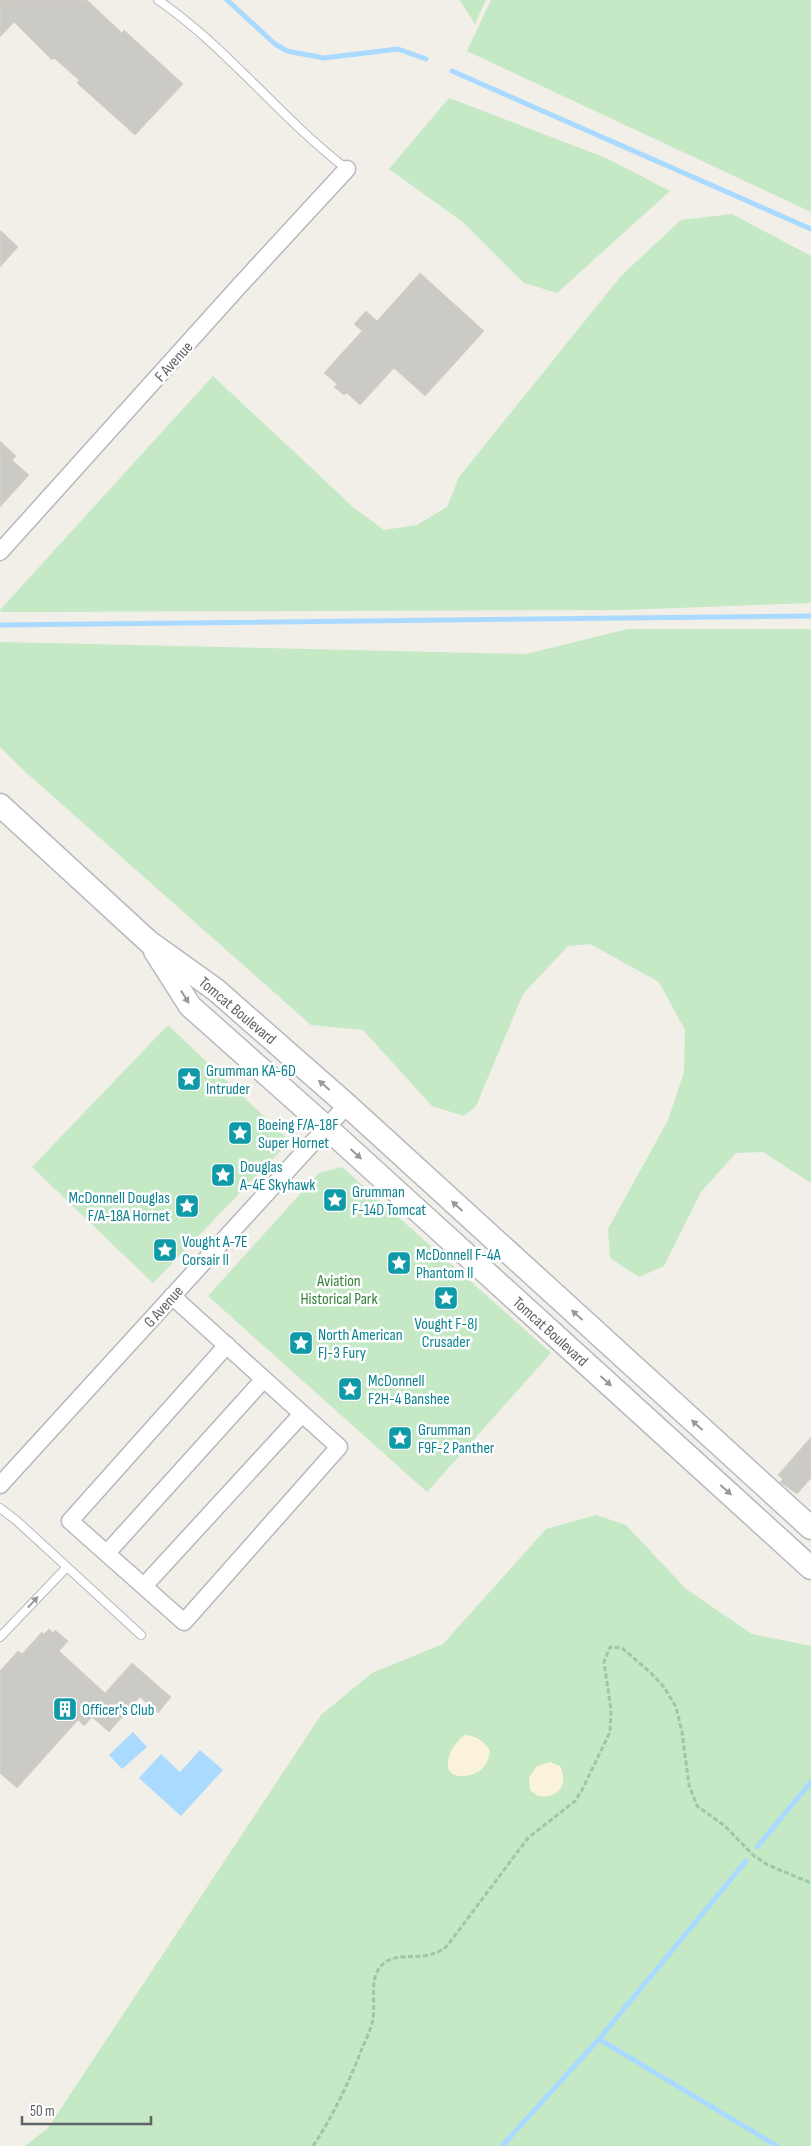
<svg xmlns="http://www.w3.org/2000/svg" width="811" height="2146" font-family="'Sofia Sans Condensed',sans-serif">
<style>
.green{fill:#c5e8c5}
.sand{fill:#fbf3d9}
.water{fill:#aadaff}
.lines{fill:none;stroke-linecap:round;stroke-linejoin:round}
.stream{stroke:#aadaff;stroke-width:5}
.building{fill:#cccac5;stroke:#d6d1c6}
.lane-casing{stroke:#b5b8bc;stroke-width:10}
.street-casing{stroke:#b5b8bc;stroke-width:19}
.secondary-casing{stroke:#b6babf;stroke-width:25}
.path{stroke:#9cc7a9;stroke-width:3;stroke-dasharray:5 2.5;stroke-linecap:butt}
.lane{stroke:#fff;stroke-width:8}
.street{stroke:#fff;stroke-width:16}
.secondary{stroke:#fff;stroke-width:22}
.oneway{fill:#979a9d}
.labels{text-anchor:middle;stroke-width:5;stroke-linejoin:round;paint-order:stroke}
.street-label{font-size:16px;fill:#5f6368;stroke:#fff}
.culture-label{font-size:16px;fill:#0d838f;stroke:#fff;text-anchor:start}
.park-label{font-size:16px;fill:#348238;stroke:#fff}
</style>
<rect width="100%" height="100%" fill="#f1efe8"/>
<!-- green -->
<path class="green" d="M459,0H486L475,24L461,2Z
M491,0H811V212L467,51Z
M449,98L606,158L670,191L557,293L524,283L464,223L389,169Z
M732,214L811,256V603L623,610L0,612V610L213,376L353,507L384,530L417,525L447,507L459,477L621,276L681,220Z
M628,629H811V1183L763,1152L736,1153L701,1192L664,1266L639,1277L610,1258L608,1229L668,1120L684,1072L685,1030L659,982L590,944L568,946L523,994L476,1106L464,1116L432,1106L363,1030L311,1025L21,768L0,747V642L526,654Z
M168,1025L290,1141L153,1283L32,1167Z
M342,1167L551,1353L427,1492L208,1296L319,1173Z
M596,1515L626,1525L686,1589L752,1634L811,1646V2146H25L48,2128L321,1715L372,1673L443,1644L546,1529Z"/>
<!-- sand -->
<path class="sand" d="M465,1735C475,1735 486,1742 490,1751C489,1757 487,1765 482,1769C475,1775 455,1781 449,1770C444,1759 456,1740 465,1735Z
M550,1762L560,1766C569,1785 558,1799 538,1796L530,1790L529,1778L537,1766Z"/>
<!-- water -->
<path class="water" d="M133,1732L147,1747L122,1769L109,1755Z
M200,1750L223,1770L181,1816L139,1778L161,1754L180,1772Z"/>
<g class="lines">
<!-- stream -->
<path class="stream" d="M227,0L275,44L287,51L324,58L398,49L426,59
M452,71L811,229
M0,625L811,616
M757,1847L811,1782
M599,2039L777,2146
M502,2146L599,2039L746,1861"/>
</g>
<!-- building -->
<path class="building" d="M0,0H87L122,33L124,30L183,84L135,135L77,83L79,80L54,58L52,60L14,22L0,37Z
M0,230L18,247L0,267Z
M420,273L484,331L425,396L394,368L360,405L347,393L344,395L334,387L337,384L324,373L362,331L354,324L366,311L377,321Z
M0,441L16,456L12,460L29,475L0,507Z
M811,1437V1478L797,1494L780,1482L783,1479L778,1475Z
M49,1629L53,1633L55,1630L68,1641L59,1651L105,1693L132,1663L171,1697L158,1713L140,1697L109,1732L92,1717L84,1726L78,1720L17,1788L0,1773V1671L18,1651L22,1654L42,1632L44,1634Z"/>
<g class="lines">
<defs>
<path id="lane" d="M158,0C228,48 280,118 347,169
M0,1508L17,1521L141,1635
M0,1637L67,1567"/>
<path id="street" d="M0,552L241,284L347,169
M172,1296C228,1346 283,1397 339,1447L184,1622L70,1521L227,1345
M0,1485L347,1105
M107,1553L264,1379
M144,1586L302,1414"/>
<path id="secondary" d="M0,805L149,942L216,990L347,1105L811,1528
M155,951L190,1006L326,1127L811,1568"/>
</defs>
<!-- lane casing -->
<use href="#lane" class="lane-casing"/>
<!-- street casing -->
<use href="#street" class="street-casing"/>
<!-- secondary casing -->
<use href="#secondary" class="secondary-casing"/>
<!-- path -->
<path class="path" d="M313,2146C333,2116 348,2084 361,2051C365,2041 371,2030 373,2019C376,2002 368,1977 383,1964C400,1949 425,1965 447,1946L528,1838L575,1801L582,1790L610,1732L611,1710L604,1662L610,1647L622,1648L651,1673L664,1687L676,1707L682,1732L689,1785L697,1806L725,1826L753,1855L768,1865L811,1883"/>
<!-- lane -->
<use href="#lane" class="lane"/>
<!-- street -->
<use href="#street" class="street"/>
<!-- secondary -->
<use href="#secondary" class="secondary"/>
</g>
<!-- one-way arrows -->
<defs><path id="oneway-solid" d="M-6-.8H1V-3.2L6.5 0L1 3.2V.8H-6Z" transform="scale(1.25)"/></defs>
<g class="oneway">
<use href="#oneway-solid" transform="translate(185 997) rotate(58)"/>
<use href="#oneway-solid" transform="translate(324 1085) rotate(-139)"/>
<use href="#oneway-solid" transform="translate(356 1154) rotate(42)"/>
<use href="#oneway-solid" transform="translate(457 1206) rotate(-138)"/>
<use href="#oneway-solid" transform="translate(577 1315) rotate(-138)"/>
<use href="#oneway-solid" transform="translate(606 1381) rotate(42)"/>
<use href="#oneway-solid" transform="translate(697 1425) rotate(-138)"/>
<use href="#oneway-solid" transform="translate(726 1490) rotate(42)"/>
<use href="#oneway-solid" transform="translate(33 1602) rotate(-47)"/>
</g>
<!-- icons -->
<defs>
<symbol id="sight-square" viewBox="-11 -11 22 22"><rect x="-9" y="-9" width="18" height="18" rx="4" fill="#0f9aa8" stroke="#fff"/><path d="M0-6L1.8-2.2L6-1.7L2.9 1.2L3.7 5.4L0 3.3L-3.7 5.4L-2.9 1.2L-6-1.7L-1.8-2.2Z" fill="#fff"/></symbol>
<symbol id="building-square" viewBox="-11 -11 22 22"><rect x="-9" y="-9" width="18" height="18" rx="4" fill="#0f9aa8" stroke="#fff"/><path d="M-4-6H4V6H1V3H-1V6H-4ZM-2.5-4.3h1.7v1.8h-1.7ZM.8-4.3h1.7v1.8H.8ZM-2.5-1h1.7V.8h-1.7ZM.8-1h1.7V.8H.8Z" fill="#fff"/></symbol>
</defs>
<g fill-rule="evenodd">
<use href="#sight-square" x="175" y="1065" width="28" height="28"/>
<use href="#sight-square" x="226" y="1119" width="28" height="28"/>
<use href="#sight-square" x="209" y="1161" width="28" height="28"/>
<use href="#sight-square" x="321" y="1186" width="28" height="28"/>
<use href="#sight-square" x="173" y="1192" width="28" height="28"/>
<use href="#sight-square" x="151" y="1236" width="28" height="28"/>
<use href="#sight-square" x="385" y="1249" width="28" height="28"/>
<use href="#sight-square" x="432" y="1284" width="28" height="28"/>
<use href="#sight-square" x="287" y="1329" width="28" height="28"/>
<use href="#sight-square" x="336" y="1375" width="28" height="28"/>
<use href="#sight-square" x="386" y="1424" width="28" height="28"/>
<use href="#building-square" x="51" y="1695" width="28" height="28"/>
</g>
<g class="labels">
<!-- street labels -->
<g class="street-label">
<text transform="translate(173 361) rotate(-48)" y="6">F Avenue</text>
<text transform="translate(238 1010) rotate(40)" y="6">Tomcat Boulevard</text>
<text transform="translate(163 1306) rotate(-48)" y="6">G Avenue</text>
<text transform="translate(551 1331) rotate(42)" y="6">Tomcat Boulevard</text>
</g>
<!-- culture labels -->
<g class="culture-label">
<text x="206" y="1076">Grumman KA-6D<tspan x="206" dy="18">Intruder</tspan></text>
<text x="258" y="1130">Boeing F/A-18F<tspan x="258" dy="18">Super Hornet</tspan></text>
<text x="240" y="1172">Douglas<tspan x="240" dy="18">A-4E Skyhawk</tspan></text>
<text x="352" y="1197">Grumman<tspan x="352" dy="18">F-14D Tomcat</tspan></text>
<text x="170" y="1203" text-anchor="end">McDonnell Douglas<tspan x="170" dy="18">F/A-18A Hornet</tspan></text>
<text x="182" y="1247">Vought A-7E<tspan x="182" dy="18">Corsair II</tspan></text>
<text x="416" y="1260">McDonnell F-4A<tspan x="416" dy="18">Phantom II</tspan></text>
<text x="446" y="1329" text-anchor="middle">Vought F-8J<tspan x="446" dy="18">Crusader</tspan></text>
<text x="318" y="1340">North American<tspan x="318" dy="18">FJ-3 Fury</tspan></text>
<text x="368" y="1386">McDonnell<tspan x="368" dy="18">F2H-4 Banshee</tspan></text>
<text x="418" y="1435">Grumman<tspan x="418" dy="18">F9F-2 Panther</tspan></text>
<text x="82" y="1715">Officer's Club</text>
</g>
<!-- park labels -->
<g class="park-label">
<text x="339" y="1286">Aviation<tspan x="339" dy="18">Historical Park</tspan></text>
</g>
</g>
<!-- scale -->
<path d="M22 2116v8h129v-8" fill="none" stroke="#5f6368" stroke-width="2.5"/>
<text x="30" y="2116" font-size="15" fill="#5f6368" stroke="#ffffff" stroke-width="4" paint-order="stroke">50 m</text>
</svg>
